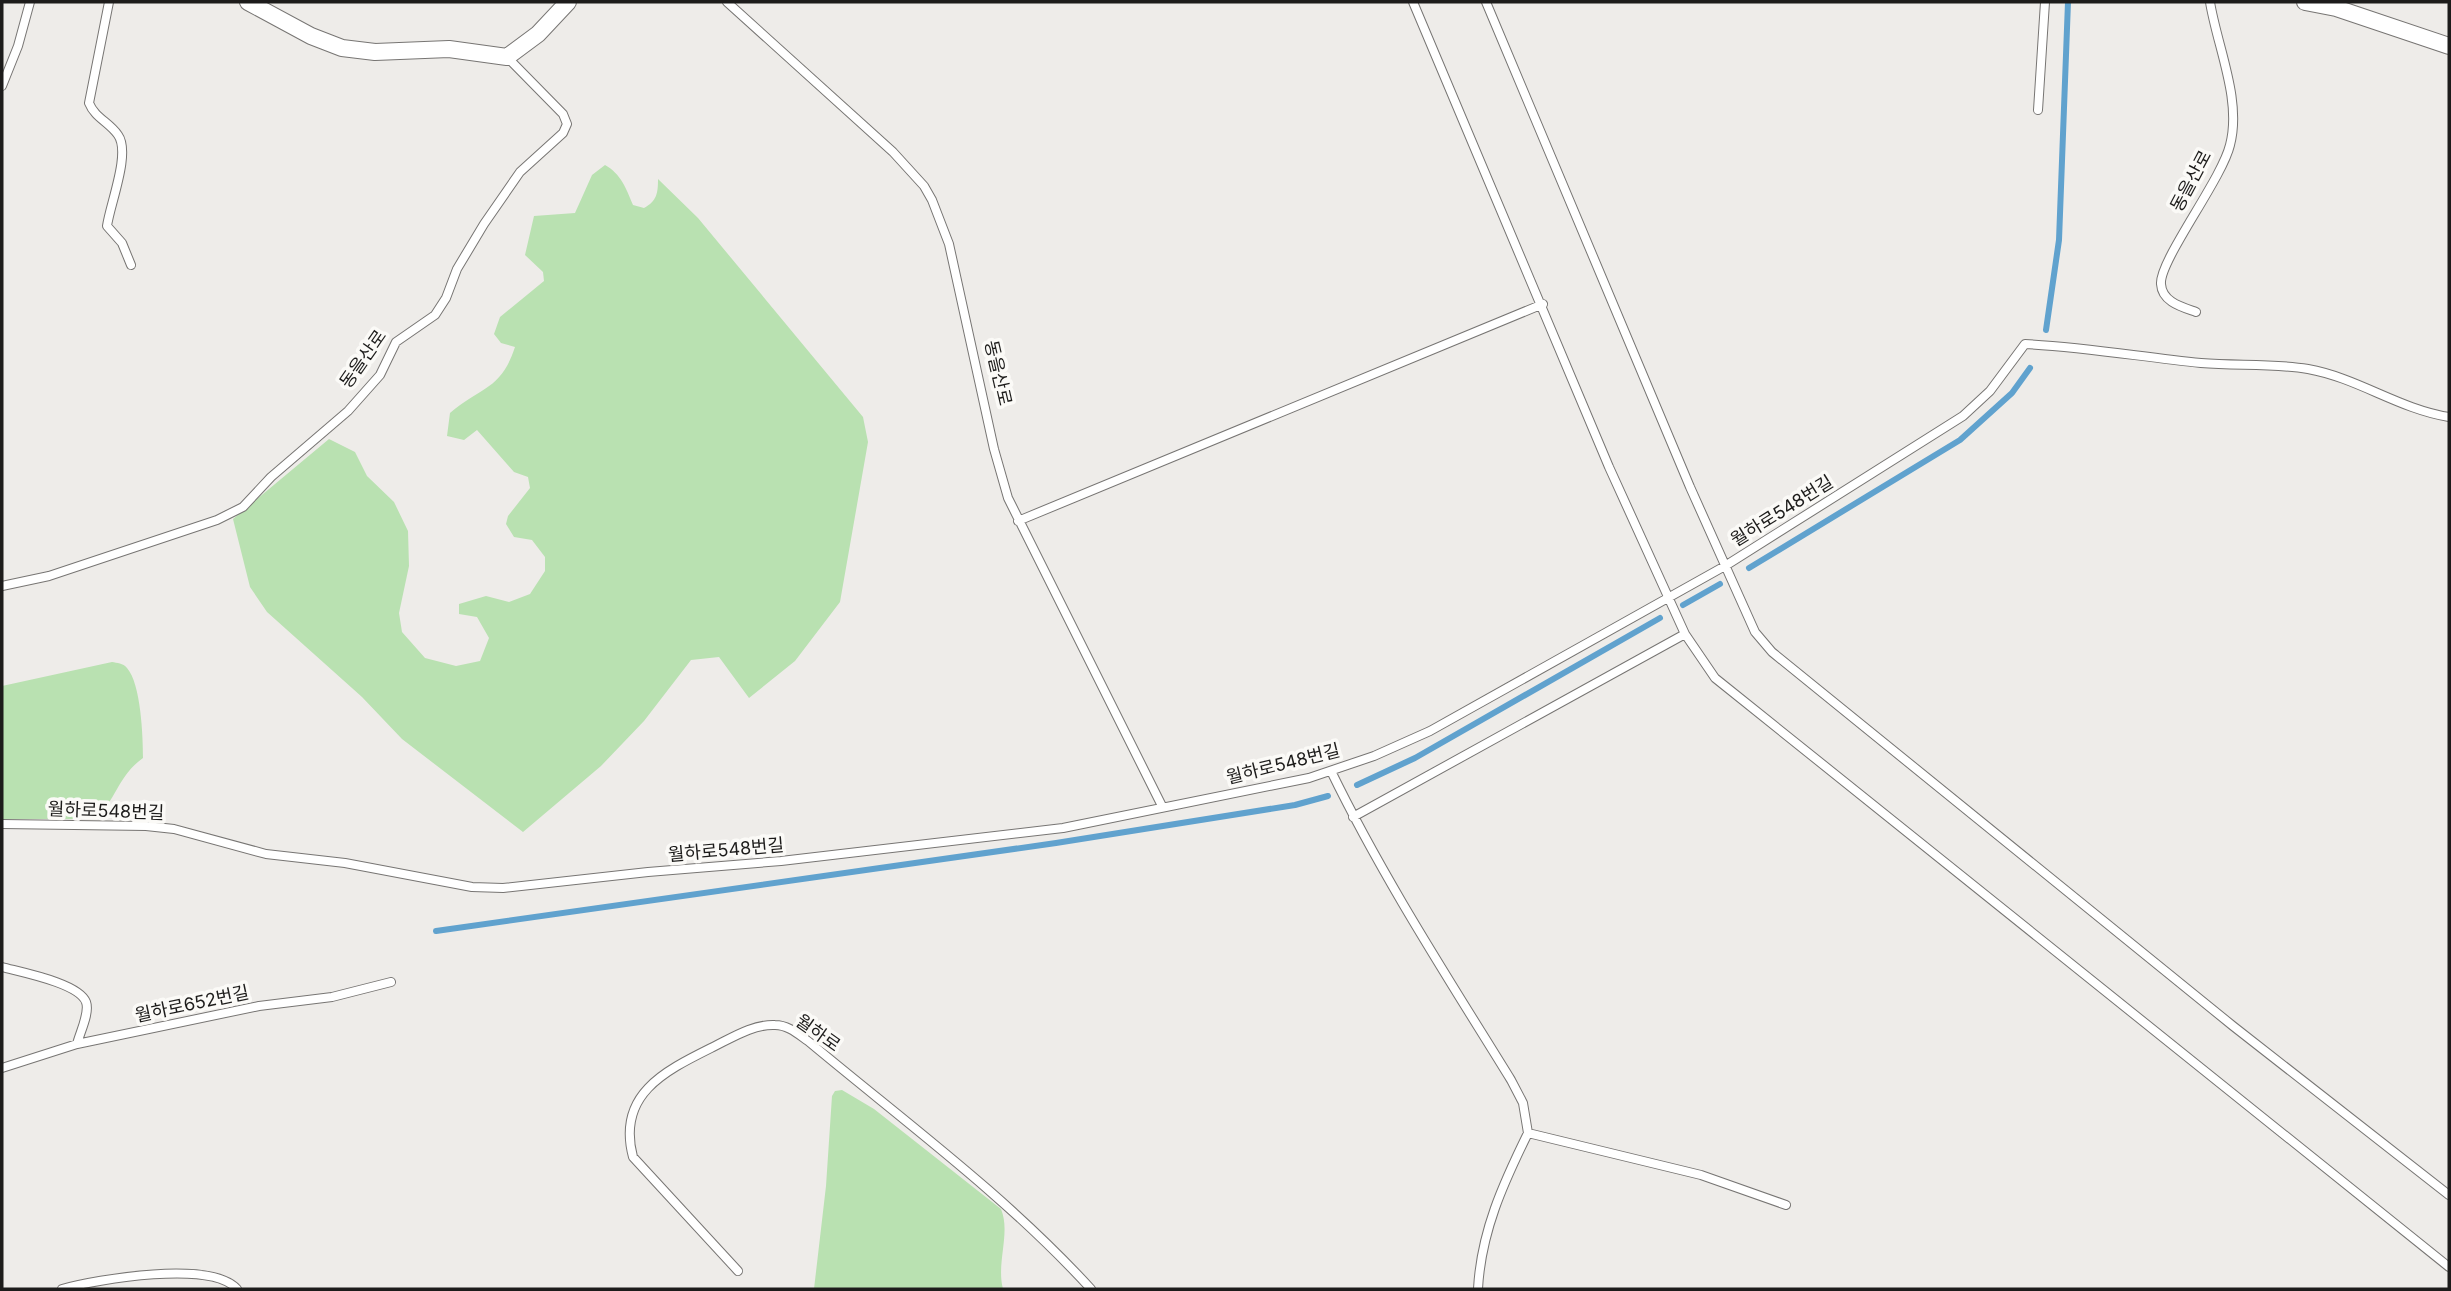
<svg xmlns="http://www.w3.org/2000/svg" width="2451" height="1291" font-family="Inter,'Noto Sans KR',sans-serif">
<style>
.green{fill:#b9e1b1}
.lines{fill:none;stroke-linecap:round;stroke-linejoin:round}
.stream{stroke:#60a2ce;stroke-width:6}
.lane-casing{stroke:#777573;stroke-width:10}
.street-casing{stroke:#777573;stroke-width:18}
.lane{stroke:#fff;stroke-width:8}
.street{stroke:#fff;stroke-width:16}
.labels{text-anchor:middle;stroke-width:7;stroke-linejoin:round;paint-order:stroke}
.street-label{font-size:18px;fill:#1d1c1b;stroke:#fbfaf7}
</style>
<rect width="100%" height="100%" fill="#eeece9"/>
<!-- green -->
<path class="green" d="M605,165C621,174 626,188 633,205L644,208C657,201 658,193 658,179L698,218L863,417L868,442L840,602L795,661L749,698L719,657L691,660L644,721L601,766L523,832L402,739L362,697L267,612L250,587L233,519L329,439L355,452L367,476L394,502L408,531L409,566L399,613L402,632L425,658L456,666L480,661L489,638L477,617L459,614V604L486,596L509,602L530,594L545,571V557L532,540L514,537L506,524L508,516L530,488L528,477L514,472L477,430L464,440L447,436L450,413C482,386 501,390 515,347L501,343L494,334L500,317L544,281L543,272L525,255L534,216L575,213L592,175Z
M112,662C117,663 123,663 127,668C141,684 143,736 143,758C118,776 117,798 96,819H2V686Z
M842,1090L874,1109L1001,1209C1011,1233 996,1263 1003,1289H814L826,1186L832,1096L835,1091Z"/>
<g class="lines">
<!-- stream -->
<path class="stream" d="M2046,330L2059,240L2068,2
M1749,568L1960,440L2012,393L2030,368
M1683,605L1720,584
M1357,785L1415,758L1660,618
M436,931L1056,843L1295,805L1328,796"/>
<defs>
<path id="lane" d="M109,2L89,103C95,118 109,122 118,135C131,153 110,204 107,226L122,243L131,265
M727,2L893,152L924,186L932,200L949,244L994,449L1008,498L1162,806
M1413,2L1609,467L1685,634L1715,678L2449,1267
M1486,2L1690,487L1755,632L1772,652L2233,1026L2449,1195
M2,86L18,46L30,2
M2038,110L2045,2
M2196,312C2182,307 2162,302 2161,284C2159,261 2222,179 2230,145C2242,100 2217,46 2210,2
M1018,521L1543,304
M2,586L49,576L217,520L243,507L271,477L348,411L380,375L396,342L435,315L446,298L457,269L484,224L520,172L563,133L567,124L563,114L507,57
M1331,771C1383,878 1448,978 1511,1080L1523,1103L1528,1133L1701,1175L1786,1205
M1353,817L1685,634
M2,824L146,826L174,829L266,854L345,863L472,887L503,888L648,872L781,861L1063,828L1309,778L1374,756L1430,731L1725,566L1963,416L1990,391L2025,344C2086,347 2141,357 2201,363C2237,366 2272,363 2308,369C2358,378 2399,409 2449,417
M2,967C20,972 79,983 86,1002C90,1013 80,1032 77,1044
M2,1068L77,1044L259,1006L332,997L391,982
M738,1271L633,1157C616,1093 667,1070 715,1046C733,1037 754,1024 775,1025C788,1025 798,1034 808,1041C905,1122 1006,1196 1091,1289
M62,1289C98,1279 211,1260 237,1289
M1478,1289C1481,1232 1503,1184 1528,1133"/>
<path id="street" d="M248,2L311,36L342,48L375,52L449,49L507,57L538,34L568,2
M2305,2L2336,8L2449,46"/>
</defs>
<!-- lane casing -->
<use href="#lane" class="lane-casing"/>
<!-- street casing -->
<use href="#street" class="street-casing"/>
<!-- lane -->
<use href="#lane" class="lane"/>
<!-- street -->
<use href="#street" class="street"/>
</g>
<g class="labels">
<!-- street labels -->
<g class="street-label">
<text transform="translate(2191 181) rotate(-62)" y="6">동을산로</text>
<text transform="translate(363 359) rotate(-55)" y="6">동을산로</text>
<text transform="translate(998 373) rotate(77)" y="6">동을산로</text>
<text transform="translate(1782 511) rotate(-32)" y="6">월하로548번길</text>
<text transform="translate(1283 764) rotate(-14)" y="6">월하로548번길</text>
<text transform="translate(106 811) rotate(2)" y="6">월하로548번길</text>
<text transform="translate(726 850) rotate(-5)" y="6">월하로548번길</text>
<text transform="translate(192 1004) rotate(-12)" y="6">월하로652번길</text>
<text transform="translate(818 1033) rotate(35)" y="6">월하로</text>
</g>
</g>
<!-- border -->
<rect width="2451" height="1291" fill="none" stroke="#1d1c1b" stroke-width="7"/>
</svg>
